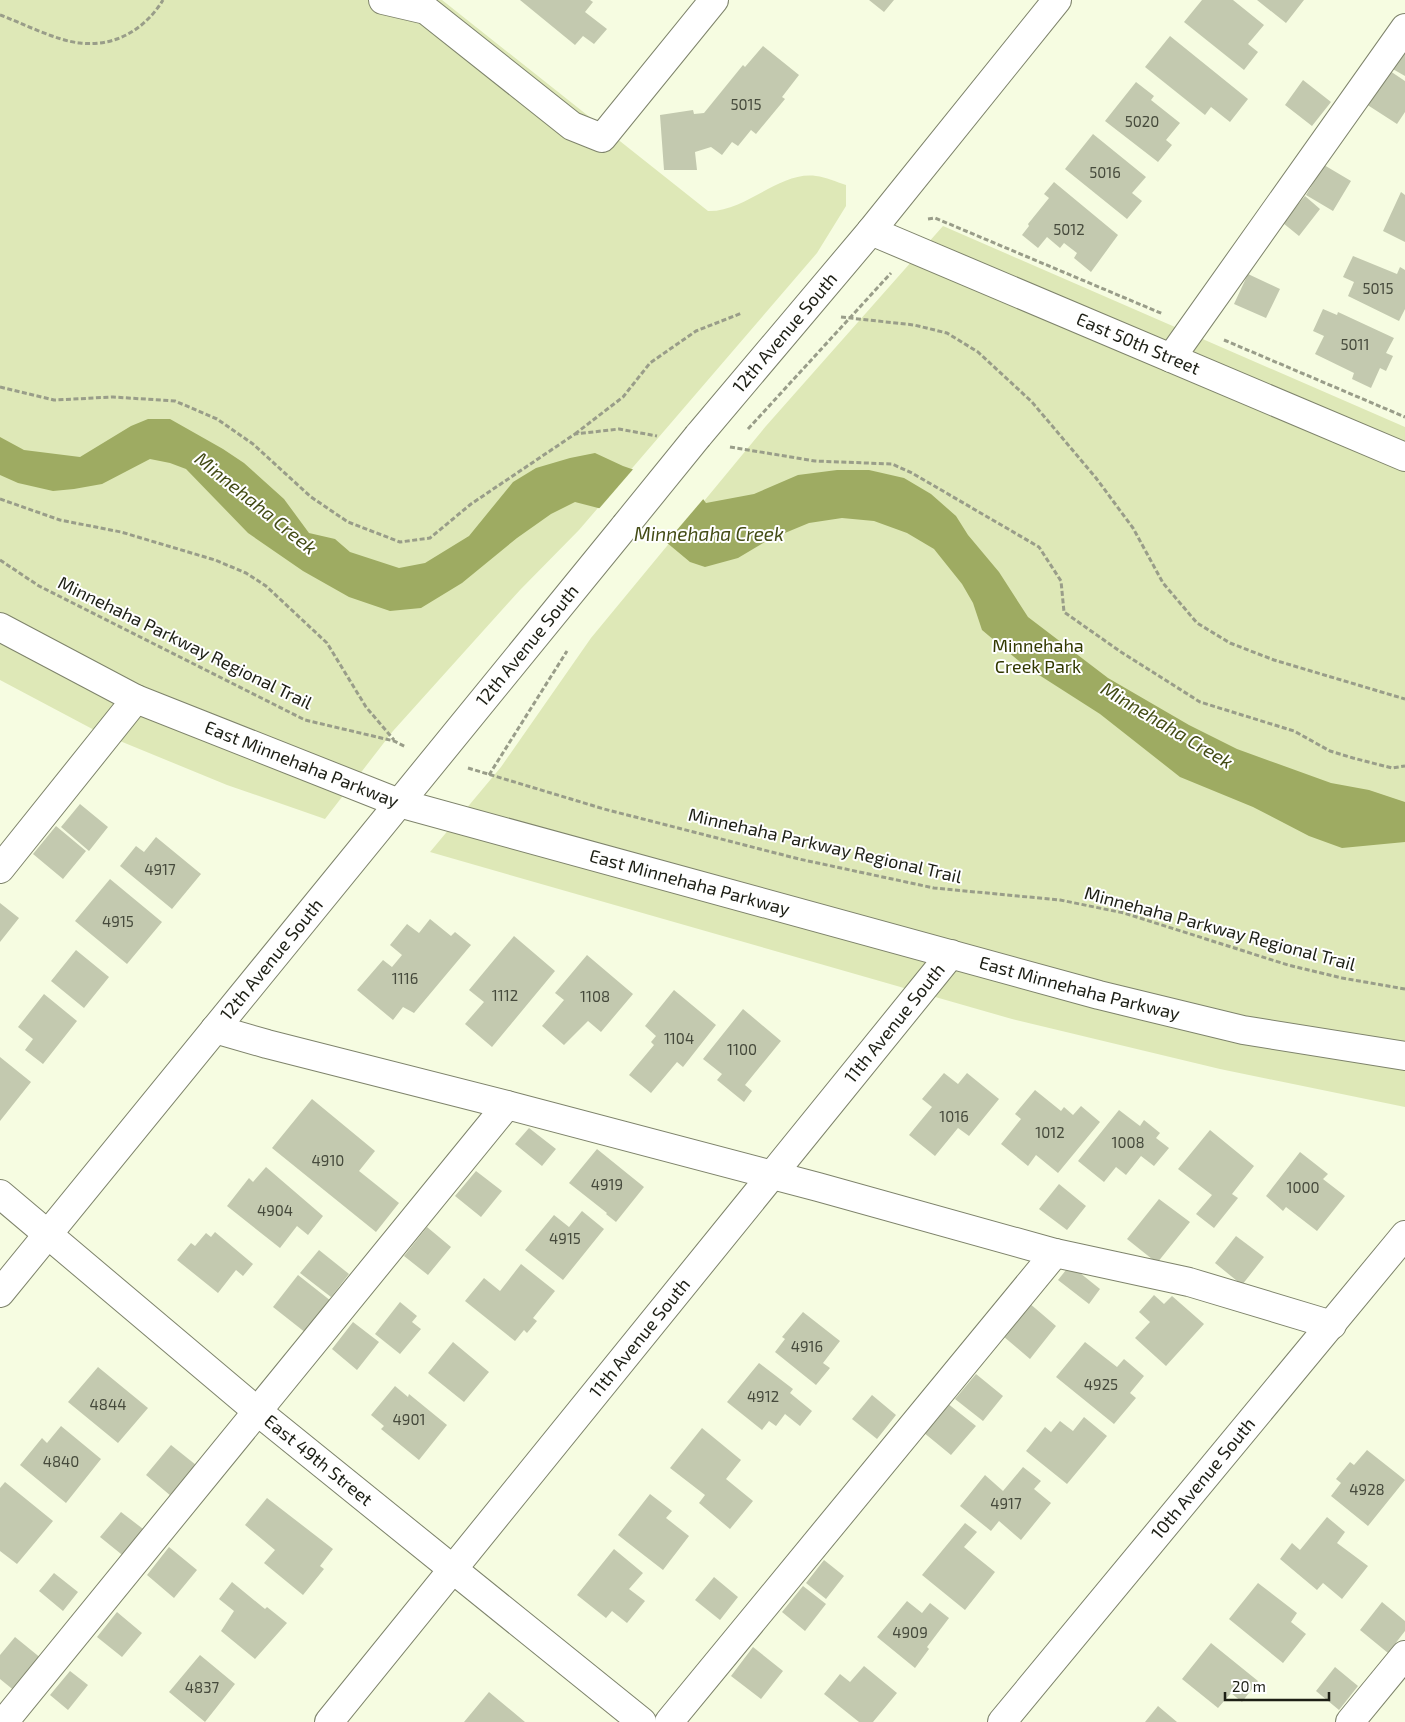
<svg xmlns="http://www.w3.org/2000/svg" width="1405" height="1722" font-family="'Exo 2',sans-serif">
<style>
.green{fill:#dee8b7}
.water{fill:#9eab62}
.pier{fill:#f6fce1}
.building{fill:#c3c9af}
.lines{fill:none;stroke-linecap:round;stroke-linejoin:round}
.minor-casing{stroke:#7e836b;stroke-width:30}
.path{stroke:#999d89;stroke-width:3;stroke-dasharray:5 2.5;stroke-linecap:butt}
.minor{stroke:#fff;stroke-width:28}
.minor-bridge-casing{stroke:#7e836b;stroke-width:30;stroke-linecap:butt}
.minor-bridge{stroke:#fff;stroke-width:28}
.labels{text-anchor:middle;stroke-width:4;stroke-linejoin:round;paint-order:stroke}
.number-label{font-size:15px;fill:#464a3c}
.street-label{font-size:18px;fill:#1d1f15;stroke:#fff}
.park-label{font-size:18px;fill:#323900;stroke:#fff}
.water-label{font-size:19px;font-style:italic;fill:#444c16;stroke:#fff}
</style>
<rect width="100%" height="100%" fill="#f6fce1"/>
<!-- green -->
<path class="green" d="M0,0H442L708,211C746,212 779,171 816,176C826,177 836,182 846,185V206L817,253L579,530L520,590L393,731L325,819L227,785L98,732L0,680Z
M943,226L1405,427V1107L1220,1069L1012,1019L430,852L501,767L591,638L766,426Z"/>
<!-- water -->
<path class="water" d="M148,419H170L223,449L244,463L284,499L309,533L335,539L350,552L399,568L425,563L469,536L513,482L536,468L570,458L595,453L623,466L698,492L706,503L754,494L798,475L837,470H869L904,478L931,494L956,516L968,535L999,572L1028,617L1108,678L1189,725L1237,749L1331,783L1369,790L1405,802V842L1342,848L1309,836L1253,807L1180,777L1100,714L1025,666L982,630L973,603L962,584L934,549L907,533L874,521L842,518L809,523L768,540L738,558L705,567L690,562L666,542L602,509L575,502L551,514L517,538L462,583L421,608L390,611L349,597L303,571L248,533L186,469L170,463L150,459L102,484L74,489L53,491L18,483L0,475V437L24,450L80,457L131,426Z"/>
<!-- pier -->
<path class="pier" d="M635,467L699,490L705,497L665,544L597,511Z"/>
<!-- building -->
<path class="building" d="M520,0H590L593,2L585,12L607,29L594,44L583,36L575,45Z
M869,0H894L884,12Z
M1202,0H1233L1264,25L1248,44L1258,52L1244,70L1184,22Z
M1257,0H1304L1286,23Z
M1170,36L1248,99L1230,122L1211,107L1205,115L1145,67Z
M763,46L799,75L782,97L785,99L756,134L751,130L738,146L732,142L722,155L711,147L695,152L697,170H664L660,115L693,110L694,114L704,113L743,65L745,67Z
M1405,46V76L1391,68Z
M1390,71L1405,81V112L1397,124L1366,104Z
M1303,80L1331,102L1312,126L1285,105Z
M1136,82L1154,96L1151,100L1180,123L1166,140L1172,145L1158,162L1105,121Z
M1093,134L1146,177L1132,193L1142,201L1127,219L1065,169Z
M1324,165L1351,181L1333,211L1306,195Z
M1054,182L1118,235L1091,272L1074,258L1077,253L1064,243L1060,248L1047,237L1038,248L1022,235L1029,226L1028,224L1049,198L1044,194Z
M1401,192L1405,195V242L1383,231Z
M1305,196L1320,209L1299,236L1283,223Z
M1353,256L1397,274L1400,267L1405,270V309L1399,321L1348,296L1354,282L1343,277Z
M1248,274L1280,289L1266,318L1234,304Z
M1323,309L1337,315L1338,312L1394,338L1386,353L1393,356L1386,371L1380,368L1371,388L1352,379L1354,373L1315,354L1324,336L1313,331Z
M80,804L108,827L89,851L61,827Z
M56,826L86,851L63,879L33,854Z
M156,837L201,874L172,909L120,866L136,846L144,852Z
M110,879L162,922L127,964L75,921Z
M0,903L19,918L0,942Z
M430,919L451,936L455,932L471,945L414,1013L403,1007L393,1020L357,990L383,960L392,967L402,955L390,945L407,924L419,933Z
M514,936L555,971L492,1047L465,1024L484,1002L469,990Z
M76,950L109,977L84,1008L51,981Z
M587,955L633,994L601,1032L588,1021L564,1045L542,1026L564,1000L555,993Z
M674,990L716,1025L683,1067L677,1062L651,1093L629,1075L654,1045L651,1042L656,1036L645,1026Z
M44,994L77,1021L43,1064L25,1050L33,1039L18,1027Z
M743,1009L781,1041L745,1085L752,1091L744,1102L717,1080L722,1074L703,1059Z
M0,1057L31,1082L0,1121Z
M944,1073L958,1084L967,1073L999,1099L969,1136L958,1128L935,1156L909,1135L932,1107L922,1099Z
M1035,1090L1061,1111L1064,1107L1073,1115L1081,1106L1100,1122L1058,1173L1036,1155L1028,1166L1001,1144L1021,1119L1015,1114Z
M312,1099L375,1151L359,1171L399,1203L376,1232L272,1148Z
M1119,1110L1140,1126L1144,1120L1160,1133L1156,1138L1169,1148L1154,1166L1141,1156L1126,1175L1116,1167L1104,1182L1078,1161Z
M529,1128L556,1149L542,1166L515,1144Z
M1210,1130L1254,1166L1232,1194L1238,1198L1214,1228L1196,1214L1212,1195L1178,1169Z
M597,1149L644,1187L616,1222L606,1214L607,1213L569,1183Z
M1300,1152L1328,1174L1323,1179L1345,1196L1317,1231L1286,1207L1283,1211L1266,1196Z
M266,1167L323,1216L308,1235L297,1226L280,1248L227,1206L249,1178L253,1182Z
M476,1171L502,1191L481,1217L455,1196Z
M1059,1184L1086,1206L1067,1230L1039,1209Z
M1159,1199L1190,1222L1157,1263L1127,1239Z
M582,1211L604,1229L563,1280L525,1250L554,1215L569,1227Z
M427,1227L451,1247L428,1275L404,1256Z
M215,1232L253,1264L243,1276L236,1270L218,1293L177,1260L191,1243L195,1246L206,1233L211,1237Z
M1236,1236L1264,1257L1242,1285L1215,1263Z
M319,1250L349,1274L331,1297L300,1273Z
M521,1264L555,1291L533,1318L537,1321L527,1333L524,1330L515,1341L465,1301L484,1278L500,1291Z
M1070,1265L1100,1289L1089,1304L1058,1280Z
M298,1275L331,1301L306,1333L273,1307Z
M1154,1295L1164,1304L1172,1296L1204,1324L1166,1366L1135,1338L1150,1322L1139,1312Z
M400,1302L417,1316L412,1322L421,1329L400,1354L375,1334Z
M1029,1303L1056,1326L1030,1359L1003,1336Z
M803,1312L840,1341L823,1363L830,1368L816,1385L775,1352L785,1339L782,1337Z
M353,1322L379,1342L357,1370L332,1349Z
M453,1342L489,1372L464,1402L428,1373Z
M1085,1342L1117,1367L1124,1359L1144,1376L1130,1393L1136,1398L1114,1424L1056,1377Z
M759,1363L793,1389L790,1393L812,1411L800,1426L785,1414L776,1426L769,1421L762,1430L727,1402Z
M98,1367L148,1408L118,1443L68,1402Z
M976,1374L1003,1396L983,1421L955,1399Z
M395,1386L408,1397L409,1394L447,1425L419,1460L381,1429L384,1426L371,1415Z
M872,1395L896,1415L877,1439L852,1419Z
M947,1403L976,1426L951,1455L923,1432Z
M1084,1417L1107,1436L1067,1484L1026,1451L1045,1427L1051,1432L1060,1421L1073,1431Z
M61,1426L101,1459L66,1503L20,1465L42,1438L47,1443Z
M702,1428L741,1460L726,1479L753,1501L730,1529L699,1503L705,1495L670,1468Z
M171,1445L196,1465L171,1496L146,1475Z
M1367,1450L1405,1480L1368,1526L1331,1496L1341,1483L1336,1479L1350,1462L1354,1465Z
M1023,1467L1041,1481L1034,1489L1051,1503L1021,1540L999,1521L991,1531L960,1506L985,1475L1003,1491Z
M5,1482L53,1521L17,1564L0,1551V1488Z
M650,1494L672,1511L666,1518L689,1536L663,1570L618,1535Z
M267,1498L333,1549L320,1566L324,1569L303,1595L264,1563L275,1550L245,1525Z
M121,1512L147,1532L126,1558L100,1537Z
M1327,1517L1345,1532L1337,1543L1368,1566L1342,1599L1323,1583L1317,1590L1280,1559L1292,1543L1300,1550Z
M965,1523L977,1532L964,1547L995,1572L965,1610L922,1575Z
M169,1547L197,1570L174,1598L147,1575Z
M614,1549L643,1573L629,1589L645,1601L627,1623L612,1611L606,1618L577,1595Z
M824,1560L844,1576L826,1599L806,1583Z
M54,1573L78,1592L63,1611L39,1591Z
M714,1577L738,1597L720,1620L695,1600Z
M232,1582L265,1609L267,1607L287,1623L255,1659L221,1631L234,1611L219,1599Z
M1258,1583L1297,1613L1291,1622L1306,1634L1283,1663L1229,1619Z
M803,1586L826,1604L805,1631L782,1612Z
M907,1601L922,1613L930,1603L949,1618L927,1647L929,1649L915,1668L877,1637Z
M1382,1602L1405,1621V1631L1388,1653L1360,1630Z
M117,1612L142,1633L122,1657L97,1637Z
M15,1637L42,1659L16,1692L0,1679V1655Z
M1211,1643L1258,1681L1242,1702L1231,1693L1218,1708L1182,1679Z
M753,1647L783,1671L761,1699L731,1676Z
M200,1655L235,1684L205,1722L169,1692Z
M864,1666L897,1693L873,1722H859L824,1694L840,1674L850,1682Z
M1335,1667L1358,1686L1339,1710L1316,1691Z
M70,1671L88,1685L68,1710L50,1695Z
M489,1692L525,1722H464Z
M1158,1706L1177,1722H1145Z"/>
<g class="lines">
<defs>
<g id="minor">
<path d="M383,0L426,10L572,126L602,138L714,0"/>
<path id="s1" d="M871,231L1405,457"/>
<path d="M1171,358L1405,28"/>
<path id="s2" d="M698,436L871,231L1057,0"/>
<path id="s3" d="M0,627L136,699L399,803L1099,995L1243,1030L1405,1056"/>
<path d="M0,869L136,699"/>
<path d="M215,1029L267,1044L507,1105"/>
<path id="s4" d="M0,1194L257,1411L642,1722"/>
<path id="s5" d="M0,1293L625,526"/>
<path d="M4,1722L507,1105L818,1187L1055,1253L1189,1282L1332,1325"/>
<path id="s6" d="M329,1722L951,954"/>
<path d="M669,1722L1055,1253"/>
<path id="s7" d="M1002,1722L1405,1235"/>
<path d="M1350,1722L1405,1655"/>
</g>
</defs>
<!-- minor casing -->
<use href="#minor" class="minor-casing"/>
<!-- path -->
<path class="path" d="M0,15C22,23 57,41 80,43C116,47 145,29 163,0
M928,219L935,218L1163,314
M841,317L914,325L947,333L978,352L1032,402L1096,478L1133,528L1163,583L1197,623L1230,643L1274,660L1405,699
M1224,340L1405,417
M0,387L54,400L113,397L175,401L217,419L253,444L311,497L348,522L400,542L430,538L471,504L575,434L619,429L657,436
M748,429L891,273
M575,434L623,397L650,363L696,331L742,313
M730,447L815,461L892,464L912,473L1039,547L1061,581L1064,612L1121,652L1200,702L1294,731L1330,751L1353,758L1392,768L1405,766
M0,499L60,520L121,532L215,560L246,573L266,586L327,643L366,707L394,740
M0,560L39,586L305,720L394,741L406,747
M468,768L604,809L799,859L934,888L1060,900L1124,913L1288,965L1342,978L1405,989
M489,775L567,651"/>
<!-- minor -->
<use href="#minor" class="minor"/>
<defs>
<path id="minor-bridge" d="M625,526L698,436"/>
</defs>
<!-- minor-bridge casing -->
<use href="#minor-bridge" class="minor-bridge-casing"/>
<!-- minor-bridge -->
<use href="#minor-bridge" class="minor-bridge"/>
</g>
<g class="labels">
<!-- number labels -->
<g class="number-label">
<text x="746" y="110">5015</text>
<text x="1142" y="127">5020</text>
<text x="1105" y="178">5016</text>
<text x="1069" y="235">5012</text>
<text x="1378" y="294">5015</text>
<text x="1355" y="350">5011</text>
<text x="160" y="875">4917</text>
<text x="118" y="927">4915</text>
<text x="405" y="984">1116</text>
<text x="505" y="1001">1112</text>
<text x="595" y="1002">1108</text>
<text x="679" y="1044">1104</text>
<text x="742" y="1055">1100</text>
<text x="954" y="1122">1016</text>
<text x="1050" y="1138">1012</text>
<text x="1128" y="1148">1008</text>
<text x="328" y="1166">4910</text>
<text x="607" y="1190">4919</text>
<text x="1303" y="1193">1000</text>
<text x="275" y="1216">4904</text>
<text x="565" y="1244">4915</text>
<text x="807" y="1352">4916</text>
<text x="1101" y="1390">4925</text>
<text x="763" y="1402">4912</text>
<text x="108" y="1410">4844</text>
<text x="409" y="1425">4901</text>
<text x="61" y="1467">4840</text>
<text x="1367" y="1495">4928</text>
<text x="1006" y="1509">4917</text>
<text x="910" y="1638">4909</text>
<text x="202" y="1693">4837</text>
</g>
<!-- street labels -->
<g class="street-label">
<text dy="6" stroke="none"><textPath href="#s2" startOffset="135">12th Avenue South</textPath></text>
<text dy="6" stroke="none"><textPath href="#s1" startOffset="290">East 50th Street</textPath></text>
<text transform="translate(185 643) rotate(26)" y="6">Minnehaha Parkway Regional Trail</text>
<text dy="6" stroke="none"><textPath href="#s5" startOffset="835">12th Avenue South</textPath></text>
<text dy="6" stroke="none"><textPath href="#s3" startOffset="332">East Minnehaha Parkway</textPath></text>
<text transform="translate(825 846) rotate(13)" y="6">Minnehaha Parkway Regional Trail</text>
<text dy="6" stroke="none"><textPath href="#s3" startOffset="738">East Minnehaha Parkway</textPath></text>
<text transform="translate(1220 929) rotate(15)" y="6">Minnehaha Parkway Regional Trail</text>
<text dy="6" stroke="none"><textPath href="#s5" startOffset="430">12th Avenue South</textPath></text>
<text dy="6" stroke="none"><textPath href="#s3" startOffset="1142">East Minnehaha Parkway</textPath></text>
<text dy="6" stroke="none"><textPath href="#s6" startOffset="899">11th Avenue South</textPath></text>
<text dy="6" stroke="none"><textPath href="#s6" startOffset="494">11th Avenue South</textPath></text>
<text dy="6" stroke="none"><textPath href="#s4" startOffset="415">East 49th Street</textPath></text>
<text dy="6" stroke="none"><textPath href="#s7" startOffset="316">10th Avenue South</textPath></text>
</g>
<!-- park labels -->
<g class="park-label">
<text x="1038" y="652">Minnehaha<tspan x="1038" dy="21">Creek Park</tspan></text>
</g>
<!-- water labels -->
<g class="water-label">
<text transform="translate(256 503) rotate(39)" y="7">Minnehaha Creek</text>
<text x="709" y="541">Minnehaha Creek</text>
<text transform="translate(1167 725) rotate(31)" y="7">Minnehaha Creek</text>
</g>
</g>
<!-- scale -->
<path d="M1225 1692v8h104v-8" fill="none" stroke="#1d1f15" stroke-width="2.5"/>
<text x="1232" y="1692" font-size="15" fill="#1d1f15" stroke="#ffffff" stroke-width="4" paint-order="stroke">20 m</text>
</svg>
